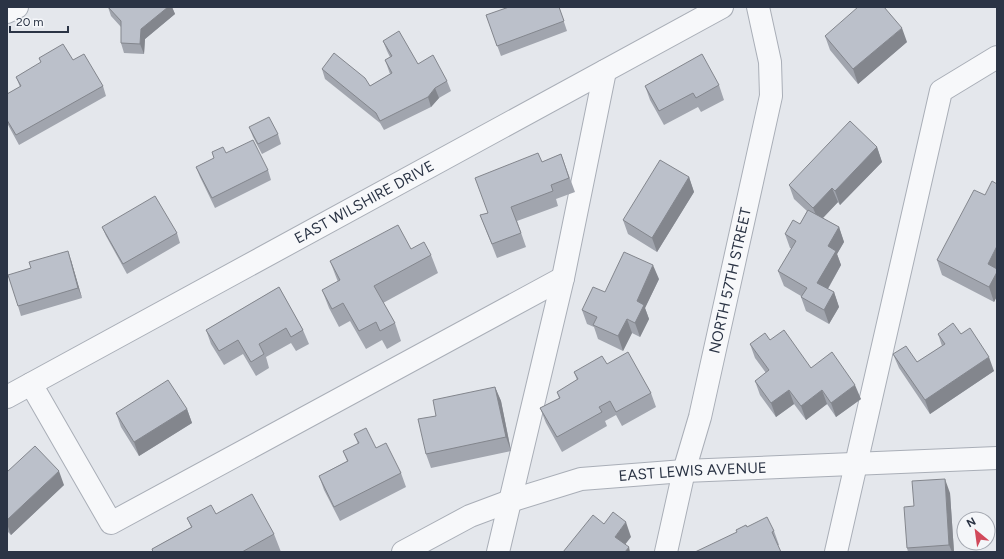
<svg xmlns="http://www.w3.org/2000/svg" width="1004" height="559" font-family="Figtree,sans-serif">
<style>
.lines{fill:none;stroke-linecap:round;stroke-linejoin:round}
.minor-casing{stroke:#a9aeb7;stroke-width:24}
.minor{stroke:#f7f8fa;stroke-width:22}
.wall{fill:#a1a5ae}
.shaded-wall{fill:#83868d}
.building{fill:#bbc0ca;stroke:#83868d}
.labels{text-anchor:middle;stroke-width:3;stroke-linejoin:round;paint-order:stroke}
.street-label{font-size:15px;fill:#2b3445;stroke:#f4f6f9}
</style>
<rect width="100%" height="100%" fill="#e4e7ec"/>
<g class="lines">
<defs>
<g id="minor">
<path d="M7,12L17,7"/>
<path d="M31,384L111,523L563,278"/>
<path id="s1" d="M7,397L722,7"/>
<path id="s2" d="M403,552L470,516L510,501L581,479L684,471L997,458"/>
<path d="M498,552L563,278L605,71"/>
<path id="s3" d="M666,552L684,471L700,417L771,96L770,62L758,7"/>
<path d="M836,552L941,91L997,57"/>
</g>
</defs>
<!-- minor casing -->
<use href="#minor" class="minor-casing"/>
<!-- minor -->
<use href="#minor" class="minor"/>
</g>
<!-- wall -->
<path class="wall" d="M108,7H172L175,14L145,39L144,54L124,53L121,43V27L111,16Z
M559,7L567,31L501,56L486,15Z
M825,36L907,42L858,84L830,50Z
M383,41L418,64L447,81L451,91L439,98L431,107L384,130L380,123L325,79L322,69L370,86L390,74L385,60L390,57L387,51Z
M39,58L73,60L103,86L106,96L19,145L7,123V94L20,87L16,77L41,63Z
M719,85L724,100L701,112L698,107L664,125L650,100L645,86Z
M249,127L278,134L281,144L262,154L253,137Z
M877,147L882,162L840,205L838,202L823,218L839,227L844,242L837,254L841,265L828,289L834,292L839,307L829,324L806,311L801,297V296L784,286L778,271L792,249L790,248L785,234L800,224L807,211L794,199L789,185Z
M212,152L226,153L268,170L271,180L215,208L200,177L196,167L214,158Z
M561,154L575,192L556,199L558,206L517,221L526,247L497,258L480,215L488,213L542,162Z
M689,177L694,192L657,252L628,234L623,220Z
M997,184V296L994,302L942,275L937,260L985,195Z
M102,227L177,233L180,243L127,274L106,236Z
M411,249L431,255L438,273L383,303L395,323L401,341L387,349L382,340L366,349L350,321L339,327L329,308L322,290L338,282L330,261Z
M71,260L82,298L21,316L18,306Z
M659,279L645,308L649,319L640,337L632,333L623,351L598,339L594,327L587,324L582,310L605,292Z
M279,287L303,330L309,344L296,351L291,343L266,357L269,368L256,376L243,354L224,365L211,344L206,330Z
M938,334H961L994,371L930,414L899,368L893,354L917,362L942,346Z
M750,344L811,368L861,399L836,417L827,404L806,420L794,404L776,417L760,395L755,381L766,373L755,358Z
M607,364L651,393L656,407L622,426L616,415L605,421L607,426L562,452L546,423L540,408L559,398L557,392L577,380L574,372Z
M495,387L501,401L511,451L431,468L426,454L436,416Z
M187,409L192,423L139,456L121,427L116,413Z
M354,434L376,448L401,473L406,487L340,521L324,490L319,476L347,461L343,451L358,444Z
M7,472L64,485L11,535L7,531Z
M950,493L954,552H908L907,548L914,506Z
M216,514L274,534L281,552H153L152,549L191,527L187,518Z
M747,527L774,531L779,545H778L737,532Z"/>
<!-- shaded-wall -->
<path class="shaded-wall" d="M168,7H172L175,14L145,39L144,54L140,44L141,29Z
M902,28L907,42L858,84L853,69Z
M435,88L439,98L431,107L428,97Z
M877,147L882,162L840,205L835,191Z
M689,177L694,192L657,252L652,238Z
M832,188L838,202L819,222L813,208Z
M839,227L844,242L837,254L841,265L823,297L817,283L828,246Z
M997,246V271L988,264Z
M68,251L71,260L82,298L78,288Z
M653,265L659,279L645,308L649,319L640,337L635,323L637,301Z
M997,272V296L994,302L989,287Z
M834,292L839,307L829,324L824,310Z
M627,319L632,333L623,351L618,336Z
M989,357L994,371L930,414L925,400Z
M855,385L861,399L836,417L831,403Z
M495,387L501,401L511,451L506,437Z
M789,390L794,404L776,417L771,403Z
M822,390L827,404L806,420L801,406Z
M187,409L192,423L139,456L134,442Z
M59,471L64,485L11,535L7,524V520Z
M945,479L950,493L954,552H952L949,545Z
M626,522L631,537L620,551L615,537Z
M629,547L630,552H625Z"/>
<!-- building -->
<path class="building" d="M108,7H168L141,29L140,44L121,43V21Z
M509,7H559L564,21L497,46L486,15Z
M858,7H884L902,28L853,69L825,36Z
M399,31L418,64L433,55L447,81L435,88L428,97L380,121L376,113L322,69L334,53L365,78L370,86L392,73L385,60L392,56L383,41Z
M63,44L73,60L84,54L103,86L16,135L7,120V94L21,86L16,77L41,62L39,58Z
M702,54L719,85L696,98L693,93L659,111L645,86Z
M269,117L278,134L258,144L249,127Z
M850,121L877,147L835,191L832,188L813,208L789,185Z
M253,140L268,170L212,198L196,167L214,158L212,152L223,147L226,153Z
M538,153L542,162L561,154L569,178L551,185L553,191L511,207L521,233L492,244L480,215L488,213L475,178Z
M660,160L689,177L652,238L623,220Z
M992,181L997,184V246L988,264L997,269V272L989,287L937,260L974,190L985,195Z
M155,196L177,233L123,264L102,227Z
M808,210L839,227L828,246L836,251L817,283L834,292L824,310L801,297L807,288L778,271L796,241L785,234L793,220L800,224Z
M398,225L411,249L424,242L431,255L374,286L395,323L380,331L376,322L359,331L343,303L332,309L322,290L340,280L330,261Z
M68,251L78,288L18,306L8,275L31,268L29,262Z
M624,252L653,265L637,301L644,305L635,323L627,319L618,336L593,325L597,317L582,310L593,287L605,292Z
M279,287L303,330L291,337L286,328L259,344L264,354L251,362L238,340L219,351L206,330Z
M953,323L961,334L970,328L989,357L925,400L893,354L906,346L917,362L945,344L938,334Z
M784,330L811,368L832,352L855,385L831,403L822,390L801,406L789,390L771,403L755,381L769,370L750,344L765,333L770,340Z
M628,352L651,393L616,412L610,401L599,407L602,412L557,437L540,408L560,398L557,392L578,379L574,372L602,356L607,364Z
M168,380L187,409L134,442L116,413Z
M495,387L506,437L426,454L418,419L436,416L433,400Z
M366,428L376,448L386,443L401,473L334,507L319,476L348,461L343,451L359,443L354,434Z
M35,446L59,471L7,520V472Z
M945,479L949,545L907,548L904,507L914,506L912,481Z
M252,494L274,534L242,552H153L152,549L192,527L187,518L211,505L216,514Z
M613,512L626,522L615,537L629,547L625,552H563L593,515L604,524Z
M767,517L774,531L772,532L781,552H695L737,532L736,530L746,525L747,527Z"/>
<g class="labels">
<!-- street labels -->
<g class="street-label">
<text dy="5" stroke="none"><textPath href="#s1" startOffset="407">EAST WILSHIRE DRIVE</textPath></text>
<text dy="5" stroke="none"><textPath href="#s3" startOffset="279">NORTH 57TH STREET</textPath></text>
<text dy="5" stroke="none"><textPath href="#s2" startOffset="305">EAST LEWIS AVENUE</textPath></text>
</g>
</g>
<!-- border -->
<rect width="1004" height="559" fill="none" stroke="#2b3445" stroke-width="16"/>
<!-- north arrow -->
<g transform="translate(976 531) rotate(331)"><circle r="19" fill="#f4f6f9" stroke="#a4a8b1"/>
<path d="M0-3L7 15L0 10L-7 15Z" fill="#d1495b"/>
<text y="-6" font-size="11" font-weight="bold" text-anchor="middle" fill="#2b3445">N</text>
</g>
<!-- scale -->
<path d="M10 26v6h58v-6" fill="none" stroke="#2b3445" stroke-width="2"/>
<text x="16" y="26" font-size="12" fill="#2b3445" stroke="#f4f6f9" stroke-width="3" paint-order="stroke">20 m</text>
</svg>
